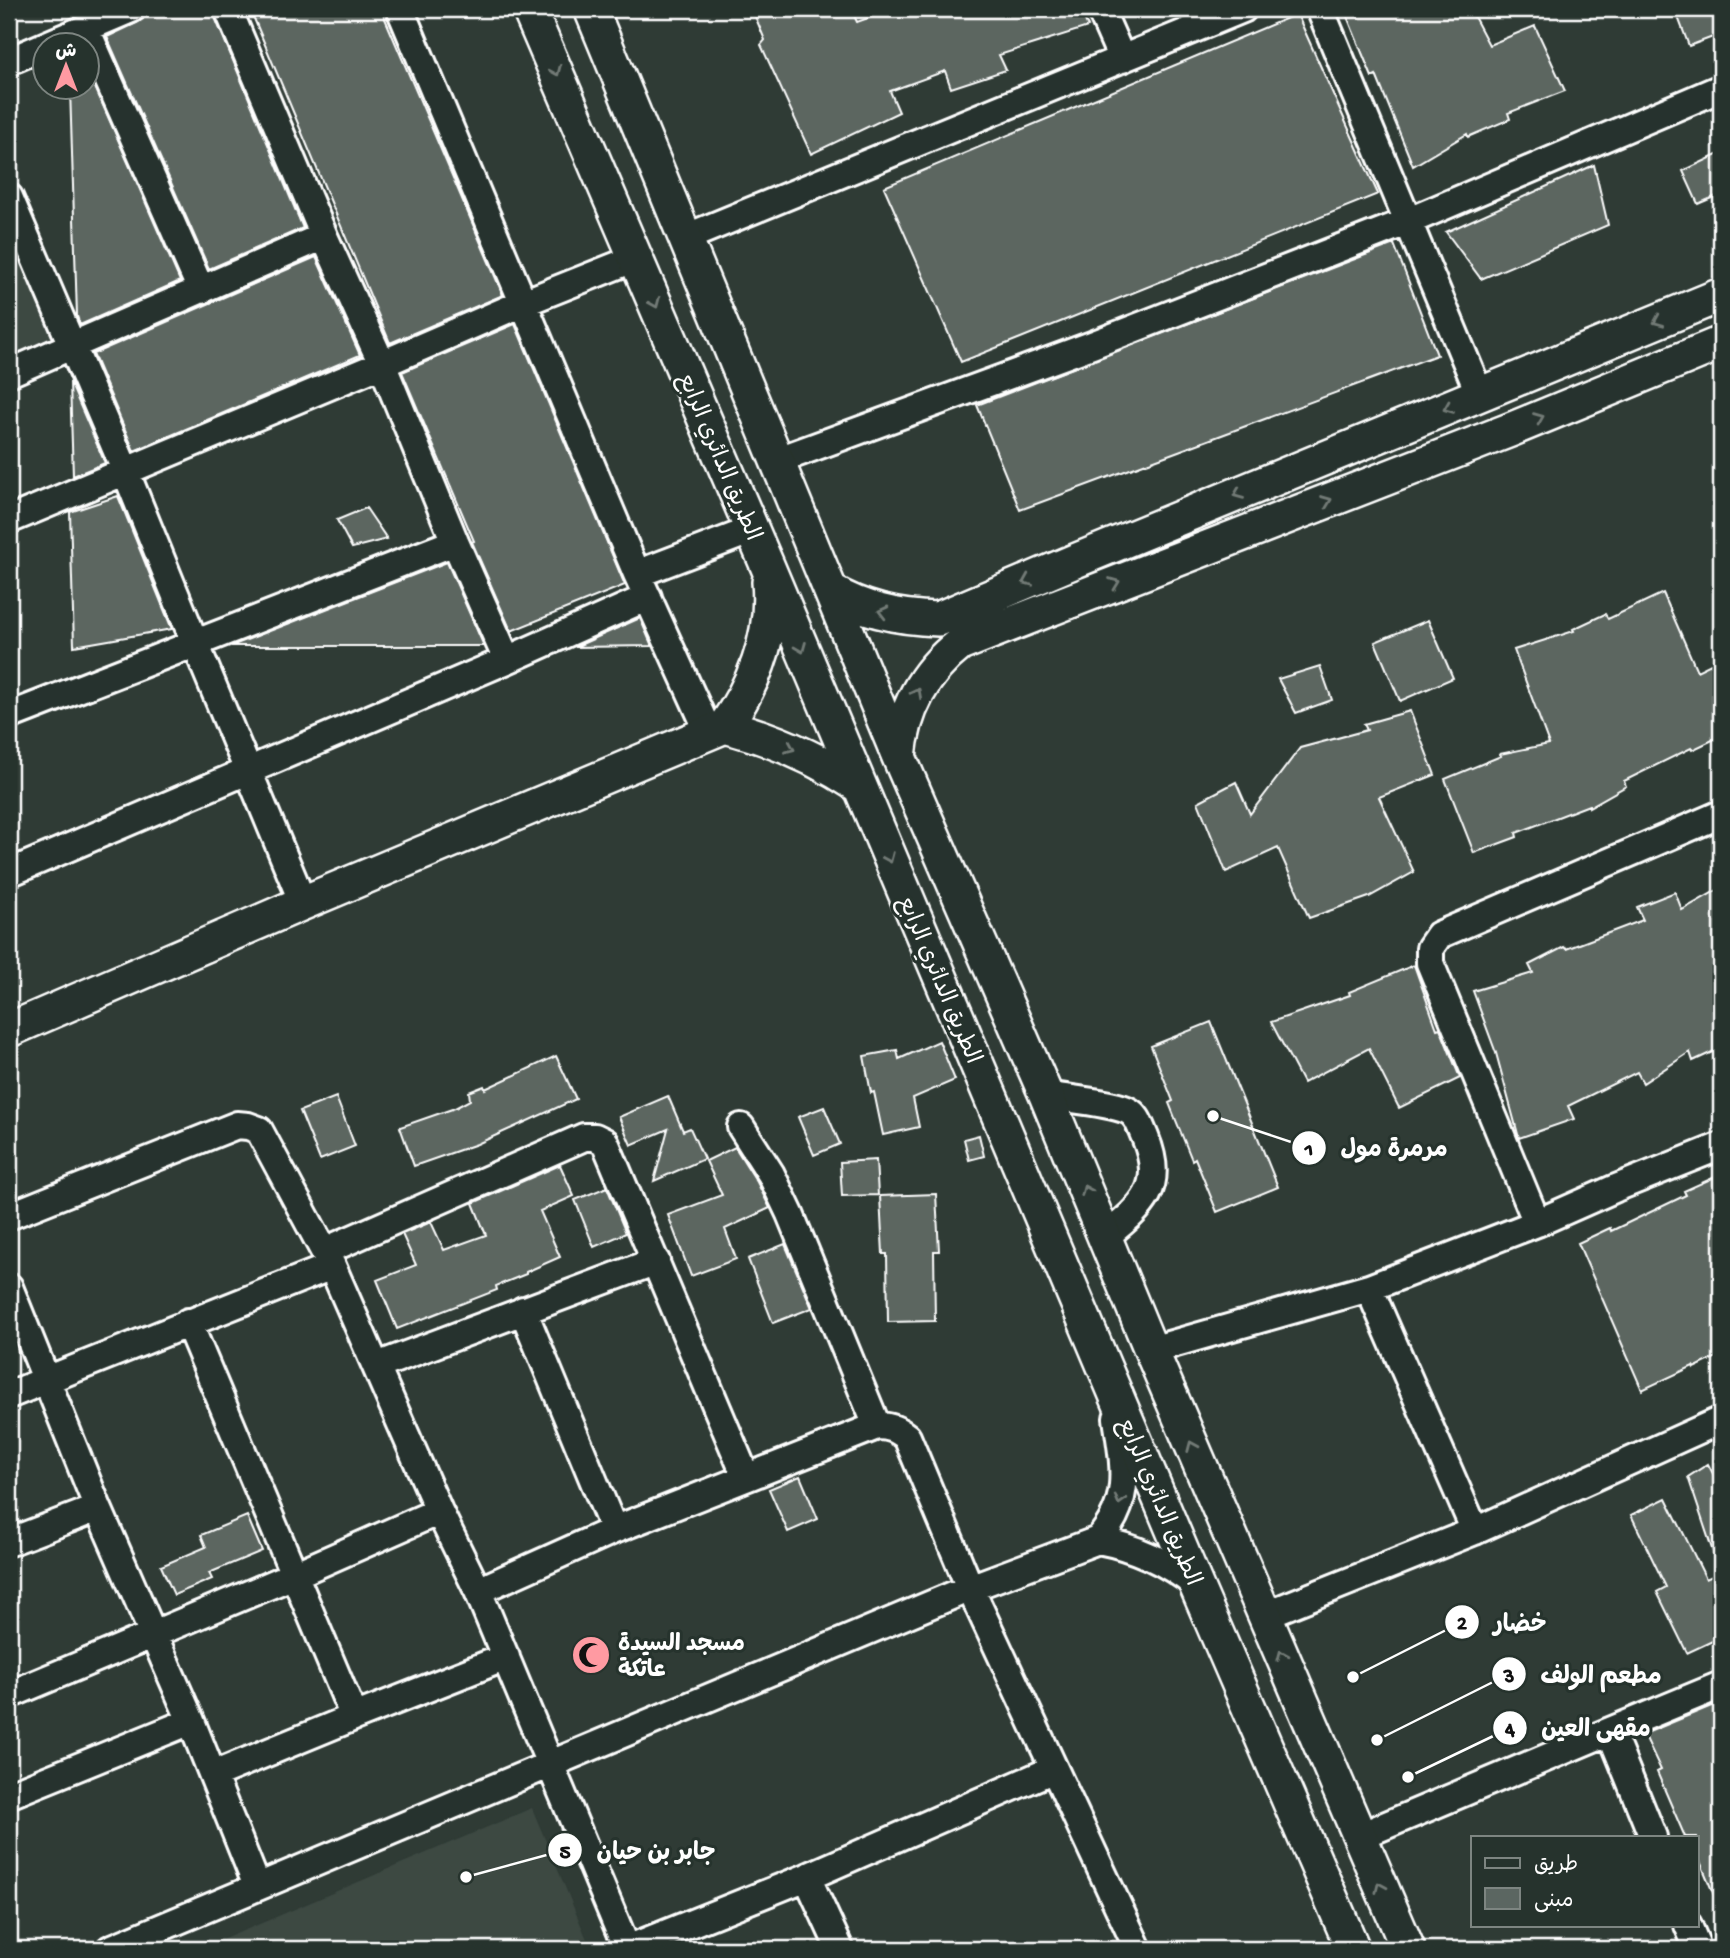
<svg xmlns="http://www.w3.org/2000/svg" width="1730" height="1958" font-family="'Gochi Hand','Playpen Sans Arabic',sans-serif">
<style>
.built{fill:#3c4842}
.building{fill:#5b6661;stroke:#fff;stroke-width:2}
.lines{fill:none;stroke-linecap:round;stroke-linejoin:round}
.minor-casing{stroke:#fff;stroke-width:32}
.major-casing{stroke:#fff;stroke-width:38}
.minor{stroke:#26332d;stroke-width:26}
.major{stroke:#26332d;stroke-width:33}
.oneway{stroke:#727a76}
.labels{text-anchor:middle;stroke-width:6;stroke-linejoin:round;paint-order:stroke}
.street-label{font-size:23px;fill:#fff;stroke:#26332d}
.poi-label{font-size:23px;font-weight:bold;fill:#fff;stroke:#26332d;text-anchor:start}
.leader{fill:none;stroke:#fff;stroke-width:2.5}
.callout-dot{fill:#fff;stroke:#26332d;stroke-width:2.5}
.mark-label{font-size:21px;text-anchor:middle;font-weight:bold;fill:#111}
.callout-label{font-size:24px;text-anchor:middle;font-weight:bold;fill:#fff;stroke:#26332d;stroke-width:6;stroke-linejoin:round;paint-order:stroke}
</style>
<rect width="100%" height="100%" fill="#2f3b35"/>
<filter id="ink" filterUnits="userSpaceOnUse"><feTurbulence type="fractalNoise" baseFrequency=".0143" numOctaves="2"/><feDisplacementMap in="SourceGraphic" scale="14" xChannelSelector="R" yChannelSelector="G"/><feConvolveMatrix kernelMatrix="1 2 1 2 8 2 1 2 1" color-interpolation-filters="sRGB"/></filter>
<g filter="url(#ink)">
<!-- built -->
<path class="built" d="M9,206L66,345L9,370Z
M532,1808L591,1949H201L210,1945Z"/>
<!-- building -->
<path class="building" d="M154,9H213L214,15L303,228L209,269L107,37L137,23L143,19L146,12Z
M250,9H381L503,295L390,343Z
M752,9H851L857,22L893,9H911L914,15L928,9H1080L1088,27L999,55L1006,70L951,88L945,71L890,91L899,112L811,154L761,45L765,40Z
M1344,9H1470L1489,45L1535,26L1565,91L1508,113L1510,119L1468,137L1467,134L1413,166L1376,75L1372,77Z
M1675,9H1721V34L1689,46Z
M1297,14L1378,194L961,362L884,187Z
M88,71L180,281L80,325L77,316L70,88H88Z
M1721,153V194L1698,204L1683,171Z
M1594,165L1608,225L1481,279L1446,232Z
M1394,244L1437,355L1020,510L977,405Z
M316,257L360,355L134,451L93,354Z
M515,324L625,585L511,631L472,542L474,541L402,372Z
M70,382L105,463L73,476Z
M118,496L172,629L74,646L70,512Z
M366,508L387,539L352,548L337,520Z
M447,562L484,646H231Z
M1663,593L1697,671L1721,659V736L1692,750L1691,748L1624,781L1626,786L1589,807V805L1516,833L1517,837L1474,853L1445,779L1501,756L1500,754L1549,744L1514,650L1574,631L1573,629L1605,614L1608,619Z
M640,618L652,646L575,647Z
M1428,620L1453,678L1400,701L1375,642Z
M1320,666L1332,700L1296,713L1278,679Z
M1410,711L1435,775L1379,797L1414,872L1369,897L1309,918L1278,848L1226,872L1198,802L1236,782L1250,814L1300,748L1367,730L1364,724Z
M1721,888V1048L1693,1061L1690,1052L1643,1083L1637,1072L1568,1106L1574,1119L1519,1138L1496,1053L1473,991L1533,973L1529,965L1564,947L1566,949L1643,920L1637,907L1675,892L1682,910Z
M1414,965L1437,1029L1440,1028L1460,1078L1399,1108L1369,1048L1303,1083L1271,1022L1350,995L1349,992Z
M1211,1022L1278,1187L1217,1212L1195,1158L1192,1160L1169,1103L1173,1101L1151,1046Z
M939,1041L955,1080L913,1098L919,1127L883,1135L874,1092L871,1093L864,1056L897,1050L899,1059Z
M556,1056L576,1099L477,1144L414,1166L400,1127L455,1108L470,1100L469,1092L484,1086L485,1089Z
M668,1096L683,1131L690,1128L704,1159L654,1181L668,1129L631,1145L619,1117Z
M336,1097L355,1146L320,1160L300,1111Z
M824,1107L840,1144L814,1155L798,1117Z
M979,1135L984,1156L969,1160L964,1139Z
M735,1147L757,1182L770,1208L725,1229L736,1259L691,1276L668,1215L722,1195L706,1161Z
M876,1160L878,1195L842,1196L840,1162Z
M560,1165L574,1196L540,1211L560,1257L526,1272V1274L496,1286L497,1290L397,1329L377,1280L416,1265L402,1234L431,1222L444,1250L486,1235L473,1203Z
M1717,1176L1721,1187V1355L1694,1368L1693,1366L1642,1390L1578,1243L1610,1228L1611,1231L1686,1195L1684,1191Z
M607,1187L626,1233L594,1247L575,1200Z
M936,1194L939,1251H934L935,1321L888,1322L887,1254H883L880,1196Z
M785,1244L812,1308L773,1323L748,1259Z
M1708,1464L1721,1489V1567H1718L1688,1477Z
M800,1476L818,1519L788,1532L769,1489Z
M1666,1498L1706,1579L1721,1572V1637L1687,1653L1657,1592L1666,1587L1631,1515Z
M247,1516L262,1551L209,1573L212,1579L174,1595L161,1566L206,1547L201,1535Z
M1721,1702V1912L1697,1854V1837H1685L1657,1772L1661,1770L1644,1734Z"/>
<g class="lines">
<defs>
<path id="minor" d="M228,9L324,236L382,364L455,542L507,660
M400,9L637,574L709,733
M1100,9L1122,59
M1320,9L1480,395
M86,29L201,290
M9,61L131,9
M9,197L125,470L195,643L303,903
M685,238L1243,9
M9,373L324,236
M776,461L1092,345L1409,221L1721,88
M9,520L382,364L523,303L636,258
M637,574L752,530
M9,716L455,542
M9,873L507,660L648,597
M1046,1095C1068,1099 1108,1102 1127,1110C1138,1115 1140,1126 1145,1137C1166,1188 1143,1206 1105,1237
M741,1127L771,1174L790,1214L877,1426C890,1426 897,1429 907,1437L970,1588L1138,1949
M9,1216L237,1125L248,1126L259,1130L332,1266L439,1511L478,1591L627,1949
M1537,1223L1430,963V948L1439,935L1721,814
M325,1251L584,1137H595L605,1142L746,1477
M9,1287L98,1508L191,1721L257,1886
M523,1310L614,1530
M188,1322L354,1717
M1151,1350L1369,1288
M377,1366L656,1261
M9,1395L332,1266
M1475,1531L1369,1288L1537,1223L1616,1188L1721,1146
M1098,1540C1135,1547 1166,1561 1196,1585
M9,1542L98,1508
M478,1591L614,1530L877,1426
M1265,1615L1475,1531L1721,1420
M9,1695L294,1575L439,1511
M1610,1731L1721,1685
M213,1775L354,1717L506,1657
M9,1795L191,1721
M1358,1837L1610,1731L1653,1837
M807,1877L840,1949
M1688,1925L1698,1949
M110,1949L970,1588L1098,1540C1133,1500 1124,1466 1117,1418
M627,1949L807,1877L1054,1769"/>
<path id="major" d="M529,9L767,565L1196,1585L1353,1949
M591,9L899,757L1046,1095L1151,1350L1408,1949
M831,591C864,611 901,618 938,619L1075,561L1721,295
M725,726C774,739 817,758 859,786
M899,757C903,710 923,673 960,644L1510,430L1721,343
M9,1030L303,903L725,726C755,683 774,636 769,582"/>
</defs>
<!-- minor casing -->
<use href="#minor" class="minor-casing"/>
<!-- major casing -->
<use href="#major" class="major-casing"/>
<!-- minor -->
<use href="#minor" class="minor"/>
<!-- major -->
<use href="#major" class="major"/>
</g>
<!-- one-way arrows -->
<defs><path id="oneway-chevron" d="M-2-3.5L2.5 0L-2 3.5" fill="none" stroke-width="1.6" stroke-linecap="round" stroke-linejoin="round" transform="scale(1.75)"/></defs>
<g class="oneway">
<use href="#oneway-chevron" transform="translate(556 71) rotate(67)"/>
<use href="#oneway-chevron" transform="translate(655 303) rotate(67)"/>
<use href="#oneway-chevron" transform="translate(1658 321) rotate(157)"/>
<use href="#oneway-chevron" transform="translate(1448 408) rotate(158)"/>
<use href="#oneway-chevron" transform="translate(1539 418) rotate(-22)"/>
<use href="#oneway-chevron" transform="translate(1238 494) rotate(158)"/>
<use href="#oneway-chevron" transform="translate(1327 501) rotate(-21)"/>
<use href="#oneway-chevron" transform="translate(1027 581) rotate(157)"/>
<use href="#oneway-chevron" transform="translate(1115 583) rotate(-21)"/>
<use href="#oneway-chevron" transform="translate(883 612) rotate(-166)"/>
<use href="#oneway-chevron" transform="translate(801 648) rotate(68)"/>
<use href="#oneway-chevron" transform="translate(917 693) rotate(-62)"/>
<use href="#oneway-chevron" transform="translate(790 748) rotate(23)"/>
<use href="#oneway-chevron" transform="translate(889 858) rotate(67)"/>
<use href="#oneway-chevron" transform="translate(1086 1190) rotate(-113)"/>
<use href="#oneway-chevron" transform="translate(1192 1446) rotate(-113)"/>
<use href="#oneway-chevron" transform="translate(1120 1500) rotate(106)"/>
<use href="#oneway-chevron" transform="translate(1282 1655) rotate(-113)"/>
<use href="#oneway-chevron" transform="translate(1380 1887) rotate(-114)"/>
</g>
</g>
<!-- icons -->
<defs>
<symbol id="mosque-disc" viewBox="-11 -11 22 22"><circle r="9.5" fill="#ff9aa2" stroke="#26332d"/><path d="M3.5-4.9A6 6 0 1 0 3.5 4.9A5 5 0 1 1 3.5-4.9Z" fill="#111"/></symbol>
</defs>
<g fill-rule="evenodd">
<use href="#mosque-disc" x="569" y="1633" width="44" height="44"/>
</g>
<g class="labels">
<!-- street labels -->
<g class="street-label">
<text transform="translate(721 456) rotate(67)" y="8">الطريق الدائري الرابع</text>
<text transform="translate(941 979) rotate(67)" y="8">الطريق الدائري الرابع</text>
<text transform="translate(1161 1501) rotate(67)" y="8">الطريق الدائري الرابع</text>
</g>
<!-- poi labels -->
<g class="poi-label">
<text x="618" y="1650">مسجد السيدة<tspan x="618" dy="26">عاتكة</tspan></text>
</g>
</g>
<!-- callouts -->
<path class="leader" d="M1213 1116L1309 1148M1353 1677L1462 1622M1377 1740L1509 1674M1408 1777L1510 1728M466 1877L565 1850"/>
<g class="callout-dot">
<circle cx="1213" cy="1116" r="7"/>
<circle cx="1353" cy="1677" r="7"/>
<circle cx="1377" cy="1740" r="7"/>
<circle cx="1408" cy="1777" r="7"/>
<circle cx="466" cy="1877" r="7"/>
<circle cx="1309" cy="1148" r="18"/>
<circle cx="1462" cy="1622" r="18"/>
<circle cx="1509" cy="1674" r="18"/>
<circle cx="1510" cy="1728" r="18"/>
<circle cx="565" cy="1850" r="18"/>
</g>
<g class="mark-label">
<text x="1309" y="1155">1</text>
<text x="1462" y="1629">2</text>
<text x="1509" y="1682">3</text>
<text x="1510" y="1735">4</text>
<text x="565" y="1858">5</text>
</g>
<g class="callout-label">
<text x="1394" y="1156">مرمرة مول</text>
<text x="1520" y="1631">خضار</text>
<text x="1601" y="1683">مطعم الولف</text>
<text x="1596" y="1736">مقهى العين</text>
<text x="656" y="1859">جابر بن حيان</text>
</g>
<!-- margin -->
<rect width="1730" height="1958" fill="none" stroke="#26332d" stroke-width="35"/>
<rect x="18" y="18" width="1695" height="1923" fill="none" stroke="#fff" stroke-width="2.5" filter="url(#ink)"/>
<!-- legend -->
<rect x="1471" y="1836" width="228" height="91" fill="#26332d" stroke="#7d8581" stroke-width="2"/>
<rect x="1485" y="1858" width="35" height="10" fill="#26332d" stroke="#7d8581" stroke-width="2"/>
<text x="1534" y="1870" font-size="21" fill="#ffffff">طريق</text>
<rect x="1485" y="1888" width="35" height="21" fill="#5b6661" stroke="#7d8581" stroke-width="2"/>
<text x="1534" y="1906" font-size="21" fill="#ffffff">مبنى</text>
<!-- north arrow -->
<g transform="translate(66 66)"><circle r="33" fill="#26332d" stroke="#7d8581" stroke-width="2"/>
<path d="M0-5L12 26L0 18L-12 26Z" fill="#ff9aa2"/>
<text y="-10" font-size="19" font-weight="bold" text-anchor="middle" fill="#ffffff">ش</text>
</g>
</svg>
